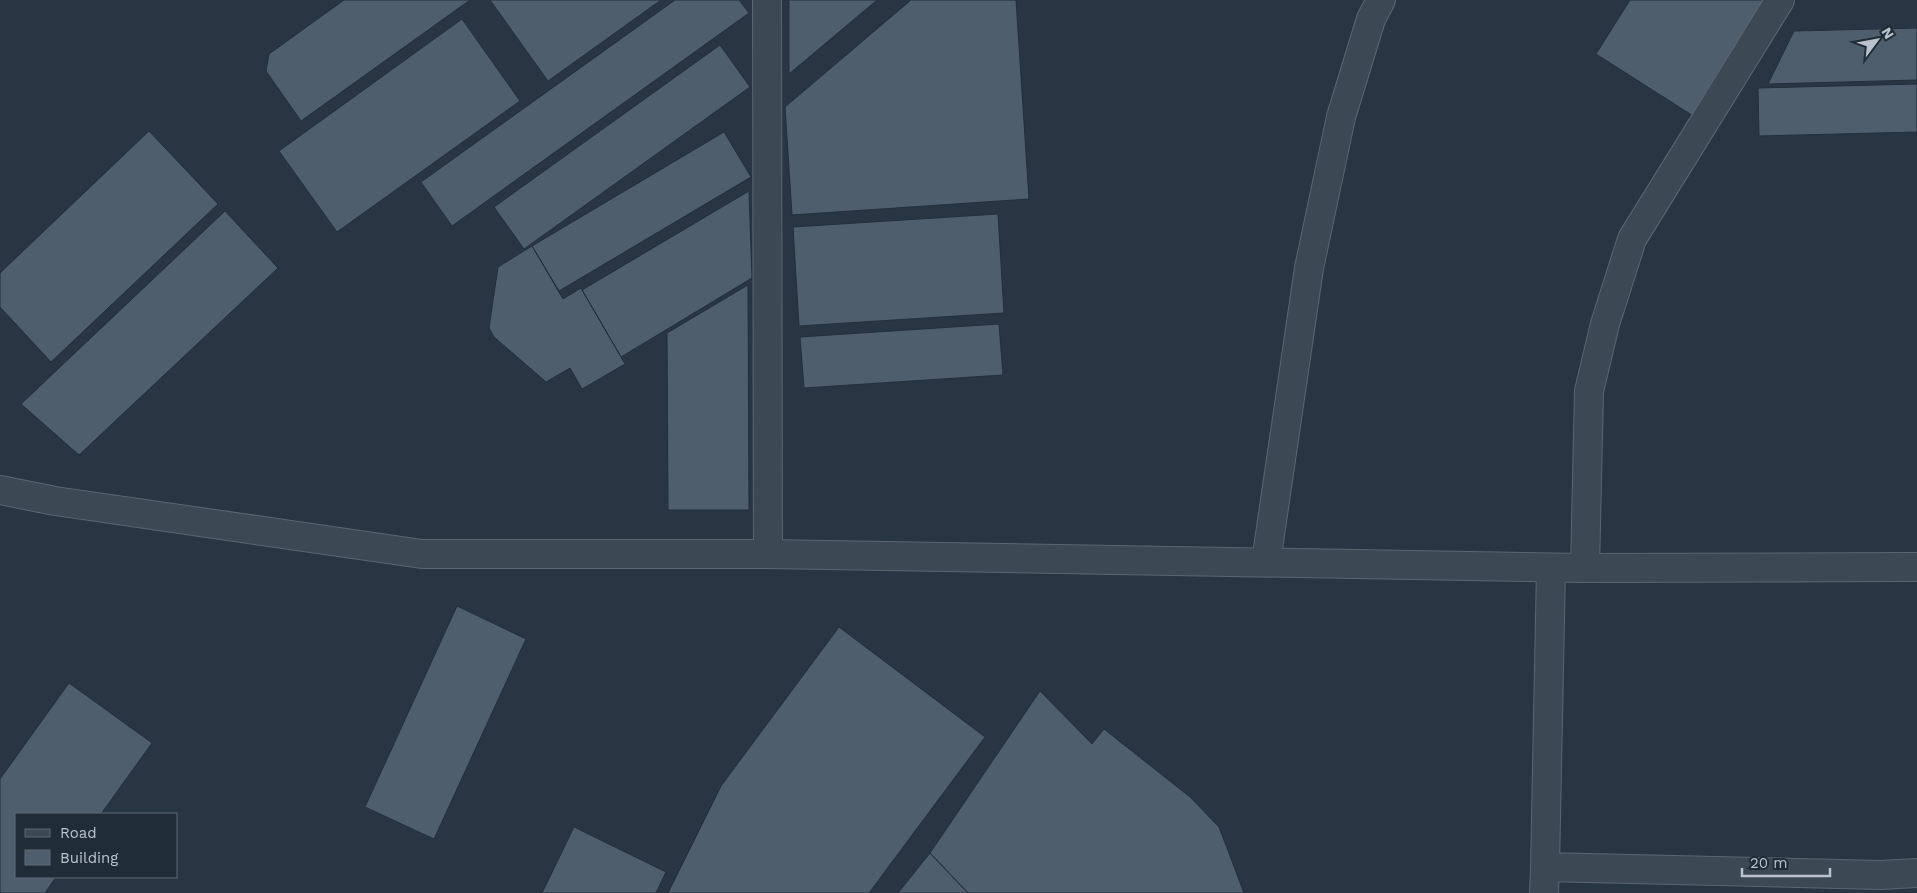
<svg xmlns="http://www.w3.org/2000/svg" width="1917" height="893" font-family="'Work Sans',sans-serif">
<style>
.building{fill:#4e5e6c;stroke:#232f3b}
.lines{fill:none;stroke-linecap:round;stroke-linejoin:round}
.minor-casing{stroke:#5b6671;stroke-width:30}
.tertiary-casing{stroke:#5b6671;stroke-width:30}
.minor{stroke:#3c4854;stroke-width:28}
.tertiary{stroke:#3c4854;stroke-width:28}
</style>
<rect width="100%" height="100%" fill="#283644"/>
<!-- building -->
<path class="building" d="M344,0H470L301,121L266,71L269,54Z
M490,0H661L548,81Z
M675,0H739L749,13L452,226L421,182Z
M789,0H877L789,74Z
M911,0H1016L1029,199L792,215L785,107Z
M1630,0H1773L1698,119L1596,54Z
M462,19L520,101L337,232L279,151Z
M1917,28V80L1768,84L1794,31Z
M720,45L750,87L524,249L494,207Z
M1917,84V132L1759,136L1758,88Z
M149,131L218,204L51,362L0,307V273Z
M724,132L751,177L559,291L532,246Z
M749,191L752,278L621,357L582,290Z
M225,211L278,268L79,455L21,404Z
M998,214L1004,313L799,326L793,227Z
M532,246L563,299L581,288L625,364L582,389L570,368L546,382L494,337L489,328L498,267Z
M748,285L749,510H668L667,333Z
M999,324L1003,375L804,388L800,337Z
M457,606L526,639L434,839L365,807Z
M839,627L985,737L869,893H668L721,786Z
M69,683L152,743L101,814H16V877H56L45,893H0V779Z
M1040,691L1092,744L1104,729L1190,797L1219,827L1244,893H968L930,853Z
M574,827L666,872L656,893H542Z
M930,853L968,893H898Z"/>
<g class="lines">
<defs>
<path id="minor" d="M767,0L768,554
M1266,562L1309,268L1341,117L1371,19L1381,0
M1585,568L1589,391L1605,324L1632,239L1780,0
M1545,867L1551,568
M1544,893L1545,867L1880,875L1917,873"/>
<path id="tertiary" d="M0,490L55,501L422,554H768L1585,568L1917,567"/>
</defs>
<!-- minor casing -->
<use href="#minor" class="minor-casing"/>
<!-- tertiary casing -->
<use href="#tertiary" class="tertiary-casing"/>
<!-- minor -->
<use href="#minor" class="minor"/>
<!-- tertiary -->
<use href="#tertiary" class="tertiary"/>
</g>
<!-- legend -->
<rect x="15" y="813" width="162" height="65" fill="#202d39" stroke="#5e6974"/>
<rect x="25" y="829" width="25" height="8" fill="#3c4854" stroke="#5e6974"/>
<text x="60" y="838" font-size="15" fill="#bac3cd">Road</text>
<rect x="25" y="850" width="25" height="15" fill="#4e5e6c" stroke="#5e6974"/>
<text x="60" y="863" font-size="15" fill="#bac3cd">Building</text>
<!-- north arrow -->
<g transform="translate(1877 40) rotate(58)" stroke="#202d39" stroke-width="4" paint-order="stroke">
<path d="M0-4L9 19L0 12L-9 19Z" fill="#bac3cd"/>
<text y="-8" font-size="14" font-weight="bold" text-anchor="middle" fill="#bac3cd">N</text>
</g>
<!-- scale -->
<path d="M1742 868v8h88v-8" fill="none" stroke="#bac3cd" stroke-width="2.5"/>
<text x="1750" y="868" font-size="15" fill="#bac3cd" stroke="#202d39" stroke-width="4" paint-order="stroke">20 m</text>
</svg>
